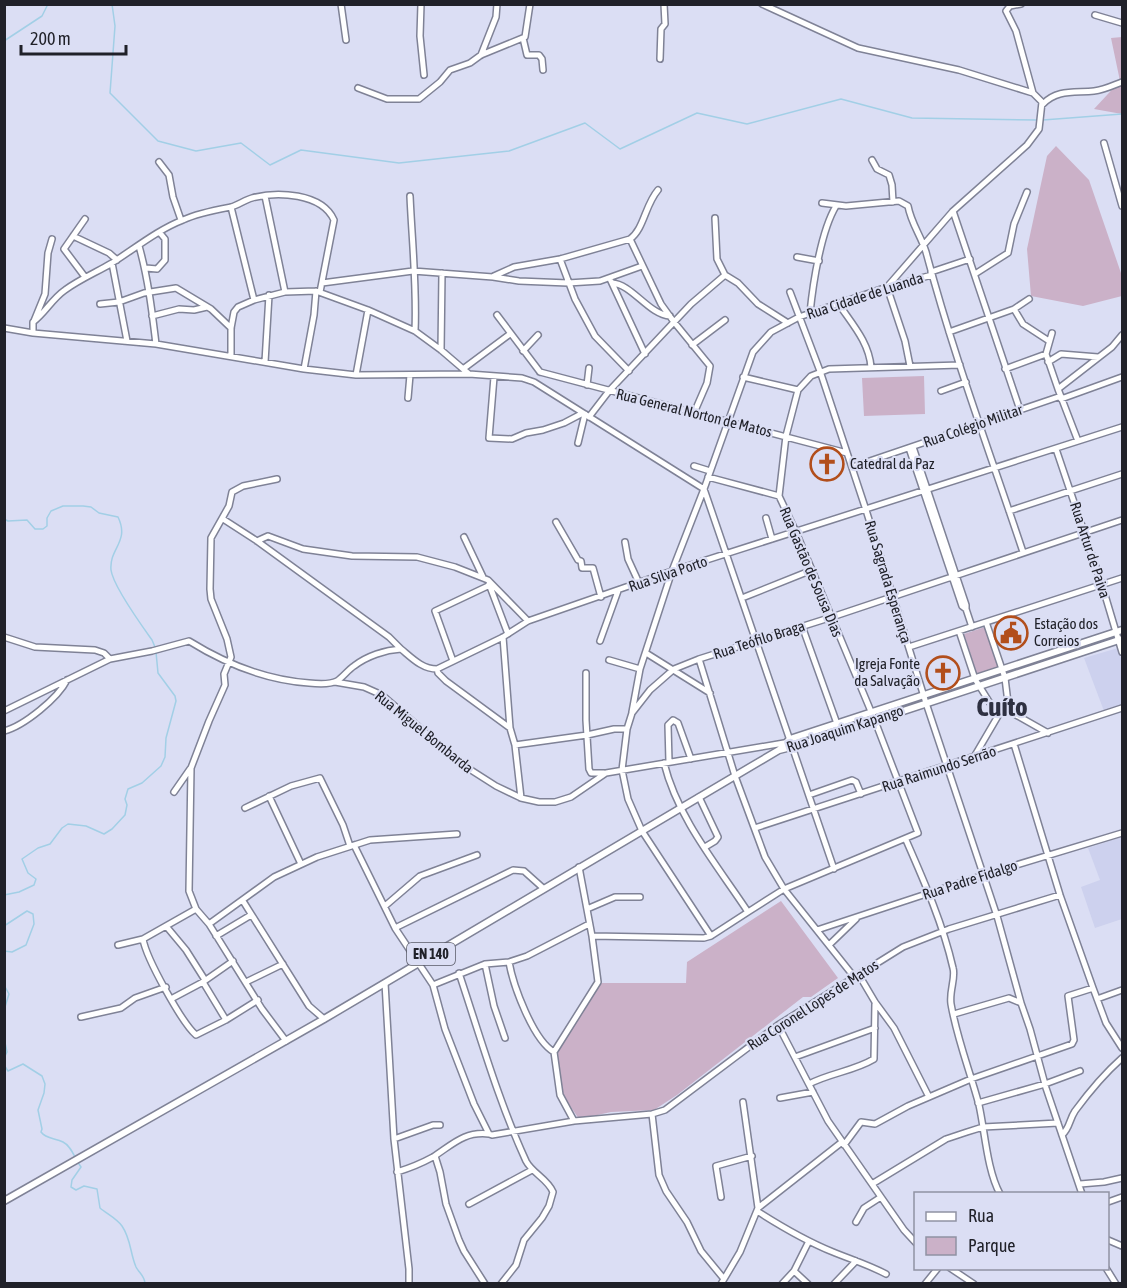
<svg xmlns="http://www.w3.org/2000/svg" width="1127" height="1288" font-family="'Asap Condensed',sans-serif">
<style>
.built{fill:#cdd1ee}
.green{fill:#cbb1c8}
.lines{fill:none;stroke-linecap:round;stroke-linejoin:round}
.stream{stroke:#a2cfe6;stroke-width:1.5}
.minor-casing{stroke:#7f8296;stroke-width:8}
.major-casing{stroke:#7f8296;stroke-width:9}
.minor{stroke:#fff;stroke-width:5}
.major{stroke:#fff;stroke-width:6}
.labels{text-anchor:middle;stroke-width:4.5;stroke-linejoin:round;paint-order:stroke}
.shield{fill:#dbdef4;stroke:#585a66;stroke-width:1.5}
.shield-label{font-size:14px;font-weight:bold;fill:#202129}
.street-label{font-size:15px;fill:#202129;stroke:#dbdef4}
.poi-label{font-size:15px;fill:#202129;stroke:#dbdef4;text-anchor:start}
.town-label{font-size:27px;font-weight:bold;fill:#2e3041;stroke:#dbdef4}
</style>
<rect width="100%" height="100%" fill="#dbdef4"/>
<!-- built -->
<path class="built" d="M1118,648L1122,662V705L1104,711L1084,658Z
M1122,837V919L1095,928L1081,887L1100,880L1088,848Z"/>
<!-- green -->
<path class="green" d="M1122,37V114L1094,109L1120,81L1111,38Z
M1056,146L1089,180L1122,276V296L1083,306L1031,296L1027,249L1047,156Z
M924,376L925,414L864,416L862,378Z
M985,627L998,668L977,674L964,634Z
M781,901L838,978L811,997H803L677,1095L654,1110L611,1112L579,1119L562,1094L557,1051L598,986L602,983H686L687,962Z"/>
<g class="lines">
<!-- stream -->
<path class="stream" d="M112,4L115,26L110,93L158,141L196,151L241,143L270,165L301,150L399,163L509,151L585,123L620,149L697,113L747,124L841,99L912,118L1038,120
M4,41L42,16L48,4
M1043,120L1122,114
M4,519L8,521L27,520L35,529H43L47,526V518L51,511L63,506H83L91,507L99,513L118,517C130,542 109,548 111,570C113,586 142,626 152,640L155,647
M4,895L19,892L34,885L36,879L28,873L22,859L38,848L50,844L62,828L68,824L86,826L104,834L112,829L125,815L127,805L125,799L128,789L142,783L161,766L165,757L166,738L176,701L175,696L158,673L156,652
M4,926L27,911L33,914L34,924L26,945L12,952L4,951
M4,985L9,994L4,1010
M4,1038L7,1052L4,1058
M4,1065L8,1071L23,1064L42,1076L45,1084L44,1093L38,1110L42,1129L41,1132C46,1139 55,1138 63,1142C69,1145 72,1151 75,1157
M77,1161L81,1167L72,1180L71,1187L76,1190L84,1186L97,1189L100,1208C107,1214 116,1218 122,1226C131,1239 130,1253 136,1267C139,1273 145,1276 145,1284"/>
<defs>
<path id="minor" d="M341,4L346,40
M421,4L420,36L424,75
M762,4L858,48L959,70L1033,93L1042,102L1039,129L1027,145L953,211L887,287L905,341L910,366
M1021,4L1010,6L1006,11L1016,31L1033,93
M1095,15L1122,23
M523,38L527,55H539L542,59L543,70
M481,55L496,17L497,4
M660,59L661,29L665,24L664,4
M358,88L387,99H419L440,82L450,70L470,63L481,55L525,37L530,4
M1043,104C1057,89 1075,93 1094,91C1104,90 1114,85 1122,82
M1104,143L1122,206
M872,160L877,169L889,175L892,185L893,202
M159,162L169,175L173,197L181,220
M265,196L285,292
M410,196C412,241 417,287 415,331
M822,203L846,206L899,201L908,206C911,223 921,236 926,252C953,354 990,453 1023,552
M231,207L254,300
M953,211L1020,410
M715,218L717,259L725,275L738,283L758,304L788,323
M73,236L109,253L117,260
M630,239L661,304L674,322L710,366L707,383L694,413
M139,246C148,278 152,311 156,344
M797,257L819,261
M560,259L575,299L595,336L629,371
M112,263L127,341
M146,268L157,269L165,260V239L160,233
M931,272L970,259
M975,274L1008,253L1014,224L1027,192
M494,276L514,267L560,259L630,239C644,229 645,205 658,190
M85,277L64,249L85,219
M610,279L645,354
M322,283L413,271L493,277L519,281L568,283L600,281L642,266
M612,283C632,284 649,315 670,316
M790,292L820,371L866,510L926,703L997,916L1021,1003
M838,303C852,324 869,342 871,367
M100,304L119,302L144,293L176,288L211,309L231,328
M1014,309L1023,324L1049,341
M810,313C813,283 821,231 836,206
M497,315L540,372
M152,316L179,309L194,310L207,307
M34,321L45,294L48,253L52,239
M4,328L33,333L156,344L304,369L356,375L469,374L522,378L534,382L704,489L834,869
M949,332L1014,309L1029,299
M33,333V322C45,313 52,299 65,290C80,279 97,272 112,263C134,249 159,229 183,220C198,213 215,210 231,207C238,205 245,200 252,198C277,191 322,193 334,220L320,292
M1052,333L1046,354L1058,389
M692,345L725,320
M441,350L442,273
M523,351L538,335
M231,356V328L234,312L238,307L254,300L285,292L316,291L368,310L415,331L441,350L469,374
M265,362L269,295
M1048,362L1061,354L1098,357
M304,369L314,315L316,291
M463,369L510,334
M1005,369L1046,354
M540,372L847,453
M356,375L368,310
M494,377L489,438L512,439L526,433L543,430L564,423L583,413
M743,377L798,390
M587,385L589,368
M941,391L966,382
M408,398L410,375
M1061,399L1122,377
M589,417L609,391L691,304L725,275
M1078,441L1058,389L1112,347L1122,335
M578,443L585,414
M913,447L966,605V609L972,627
M909,448L962,606L966,609
M1056,449L1102,585L1122,652
M694,466L710,471
M852,467L1061,396
M708,477L779,496
M277,479L243,486L232,492L229,506L211,538L210,589L211,599L227,639L231,657L224,674L225,685L209,721L191,768L189,891L196,909L209,924L262,1009L286,1041
M1009,511L1122,474
M766,518L772,539
M223,519L257,541L389,637L401,649
M556,522L578,560L581,561L582,568H593L601,597
M464,537L483,577
M257,541L268,536L303,549L352,556L417,557L455,567L488,580L528,621
M625,542L628,559L639,583
M489,584L508,634
M742,598L812,570
M986,622L1005,678L1009,711L1048,733
M802,626L840,732
M959,631L975,679L998,716L974,757
M4,637L35,647L95,650L104,653L110,659
M600,641L618,591
M909,647L1122,578
M646,653L710,693
M699,659L735,776L765,857L784,889L855,978
M609,660L640,669
M453,661L435,611L490,585
M437,669L438,673L446,681L510,728L503,637
M586,673V720L589,769L591,773H604
M335,682L364,687L382,695L463,765L496,786L521,798L539,802H555L571,797L606,773L784,743
M4,711L110,659L152,651L189,641C226,664 265,680 309,683C318,684 329,685 337,681C343,677 348,670 354,666C367,656 385,650 401,649C412,658 422,669 437,669L503,637L528,621L672,571L1122,427
M632,712L640,669L672,571L704,489L753,352L771,332L799,317L887,287L932,275
M510,728L515,745L521,798
M4,731C24,726 58,698 67,680
M1014,744L1060,895L1093,988L1106,1023L1122,1048
M515,745L587,735L614,729H627
M669,762L668,725L673,720L678,723L691,759
M664,763C678,819 717,865 748,912L711,936L642,831L628,799L622,770L627,729L632,713L650,690L674,669L699,659L832,617L1122,520
M174,792L190,769
M809,795L852,780L856,782L861,794
M269,796L301,864
M699,797L718,837L715,841L705,847
M245,808L291,786L320,778L343,825L350,846
M755,828L1122,708
M906,840C924,881 943,924 953,968C956,978 949,991 951,1004C957,1039 970,1071 979,1105C985,1132 987,1170 1000,1194
M354,845L395,928L433,985L445,1029L474,1104L489,1134L492,1135L574,1121L652,1114L665,1110L778,1025L903,947L949,929L1060,895
M579,867L592,936L704,938L711,936
M243,901L309,1006L324,1019
M385,906L420,876L477,855
M196,909L143,939C146,958 182,1023 196,1035L226,1020L258,1000
M587,909L615,897H640
M748,912L784,889L918,833L875,721L796,532L779,496L786,436L798,390L811,376L829,369L960,365
M209,924L274,877L317,857L370,840L457,834
M166,926L186,950L205,980
M395,928L513,870L524,871L543,888
M817,930L993,872L1122,833
M216,936L251,915
M118,945L143,939
M829,945L856,919
M509,962C513,985 533,1040 554,1052
M485,964L494,1006L505,1038
M459,973C480,1036 498,1100 526,1161C532,1173 548,1179 553,1192L549,1206L542,1218L524,1240L516,1265L501,1284
M859,975L875,1002L894,1028L929,1097
M203,982L226,1020
M246,982L283,964
M385,983L394,1139L409,1269V1284
M433,985L485,964L509,962L527,956L589,924
M171,999L203,982L233,961
M1097,999L1122,990
M954,1014L1009,998L1021,1003L1030,1029L1046,1088L1082,1194
M81,1017L121,1008L135,998L166,987
M778,1025L828,1121L904,1230L916,1243
M795,1057L875,1028
M809,1084C830,1073 854,1071 874,1059L875,1004
M780,1098L813,1092
M978,1103L1045,1084L1080,1071
M652,1114L659,1175L666,1191L687,1222L701,1251L724,1279L721,1284
M574,1121L560,1095L554,1052L598,982L592,936
M1062,1135C1070,1128 1069,1120 1075,1111C1089,1092 1104,1074 1122,1058
M394,1139L433,1125H440
M844,1145L861,1122L875,1124L908,1106L971,1079L1072,1044L1074,1040L1068,996L1093,988
M435,1156L440,1172L446,1204L459,1240L464,1251L485,1284
M397,1172C410,1168 422,1163 433,1157C452,1145 464,1131 489,1134
M872,1184L946,1139L967,1132L983,1127L1058,1123
M1080,1184L1104,1182L1122,1178
M721,1197L716,1166L752,1156
M1108,1202L1122,1197
M469,1204L532,1170
M758,1208L842,1142
M757,1211C782,1227 806,1241 833,1252C850,1259 869,1265 886,1274
M856,1222L864,1208L881,1197
M1108,1240L1122,1246
M950,1268L974,1284
M1106,1268L1116,1284
M794,1271L808,1284
M724,1279L740,1252L758,1208L743,1102
M782,1284L794,1271L809,1241
M834,1284L856,1261
M925,1284L938,1268"/>
<path id="major" d="M779,750L803,744L1122,639
M4,1201L324,1019L779,750L790,739L1122,630"/>
</defs>
<!-- minor casing -->
<use href="#minor" class="minor-casing"/>
<!-- major casing -->
<use href="#major" class="major-casing"/>
<!-- minor -->
<use href="#minor" class="minor"/>
<!-- major -->
<use href="#major" class="major"/>
</g>
<!-- icons -->
<defs>
<symbol id="church-ring" viewBox="-11 -11 22 22"><circle r="9.5" fill="#dbdef4" stroke="#b24e1b" stroke-width="1.5"/><path d="M-1.2-6h2.4v3.5h3.3v2.4h-3.3V6h-2.4V-.1h-3.3v-2.4h3.3Z" fill="#b24e1b"/></symbol>
<symbol id="civic-ring" viewBox="-11 -11 22 22"><circle r="9.5" fill="#dbdef4" stroke="#b24e1b" stroke-width="1.5"/><path d="M-.6-6.5H3V-4.5H.6V-3L4-1V1h2V6H-6V1h2V-1L-.6-3ZM-1.2 2.5V6h2.4V2.5Z" fill="#b24e1b"/></symbol>
</defs>
<g fill-rule="evenodd">
<use href="#church-ring" x="808" y="445" width="38" height="38"/>
<use href="#civic-ring" x="992" y="614" width="38" height="38"/>
<use href="#church-ring" x="924" y="654" width="38" height="38"/>
</g>
<g class="labels">
<!-- shield labels -->
<rect class="shield" x="407" y="943" width="48" height="22" rx="4.5"/>
<g class="shield-label">
<text x="431" y="959">EN 140</text>
</g>
<!-- street labels -->
<g class="street-label">
<text transform="translate(865 296) rotate(-18)" y="5">Rua Cidade de Luanda</text>
<text transform="translate(694 413) rotate(14)" y="5">Rua General Norton de Matos</text>
<text transform="translate(973 426) rotate(-19)" y="5">Rua Colégio Militar</text>
<text transform="translate(1090 550) rotate(72)" y="5">Rua Artur de Paiva</text>
<text transform="translate(811 572) rotate(67)" y="5">Rua Gastão de Sousa Dias</text>
<text transform="translate(668 574) rotate(-19)" y="5">Rua Silva Porto</text>
<text transform="translate(888 582) rotate(73)" y="5">Rua Sagrada Esperança</text>
<text transform="translate(759 640) rotate(-18)" y="5">Rua Teófilo Braga</text>
<text transform="translate(845 729) rotate(-18)" y="5">Rua Joaquim Kapango</text>
<text transform="translate(424 732) rotate(39)" y="5">Rua Miguel Bombarda</text>
<text transform="translate(939 769) rotate(-18)" y="5">Rua Raimundo Serrão</text>
<text transform="translate(970 880) rotate(-18)" y="5">Rua Padre Fidalgo</text>
<text transform="translate(813 1005) rotate(-33)" y="5">Rua Coronel Lopes de Matos</text>
</g>
<!-- poi labels -->
<g class="poi-label">
<text x="850" y="469">Catedral da Paz</text>
<text x="1034" y="629">Estação dos<tspan x="1034" dy="17">Correios</tspan></text>
<text x="920" y="669" text-anchor="end">Igreja Fonte<tspan x="920" dy="17">da Salvação</tspan></text>
</g>
<!-- town labels -->
<g class="town-label">
<text x="1002" y="716">Cuíto</text>
</g>
</g>
<!-- border -->
<rect width="1127" height="1288" fill="none" stroke="#202129" stroke-width="12"/>
<!-- legend -->
<rect x="914" y="1192" width="195" height="78" fill="#dbdef4" stroke="#9092a3" stroke-width="1.5"/>
<rect x="926" y="1212" width="30" height="9" fill="#ffffff" stroke="#9092a3" stroke-width="1.5"/>
<text x="968" y="1222" font-size="18" fill="#202129">Rua</text>
<rect x="926" y="1237" width="30" height="18" fill="#cbb1c8" stroke="#9092a3" stroke-width="1.5"/>
<text x="968" y="1252" font-size="18" fill="#202129">Parque</text>
<!-- scale -->
<path d="M21 45v9h105v-9" fill="none" stroke="#202129" stroke-width="3"/>
<text x="30" y="45" font-size="18" fill="#202129" stroke="#dbdef4" stroke-width="4.5" paint-order="stroke">200 m</text>
</svg>
